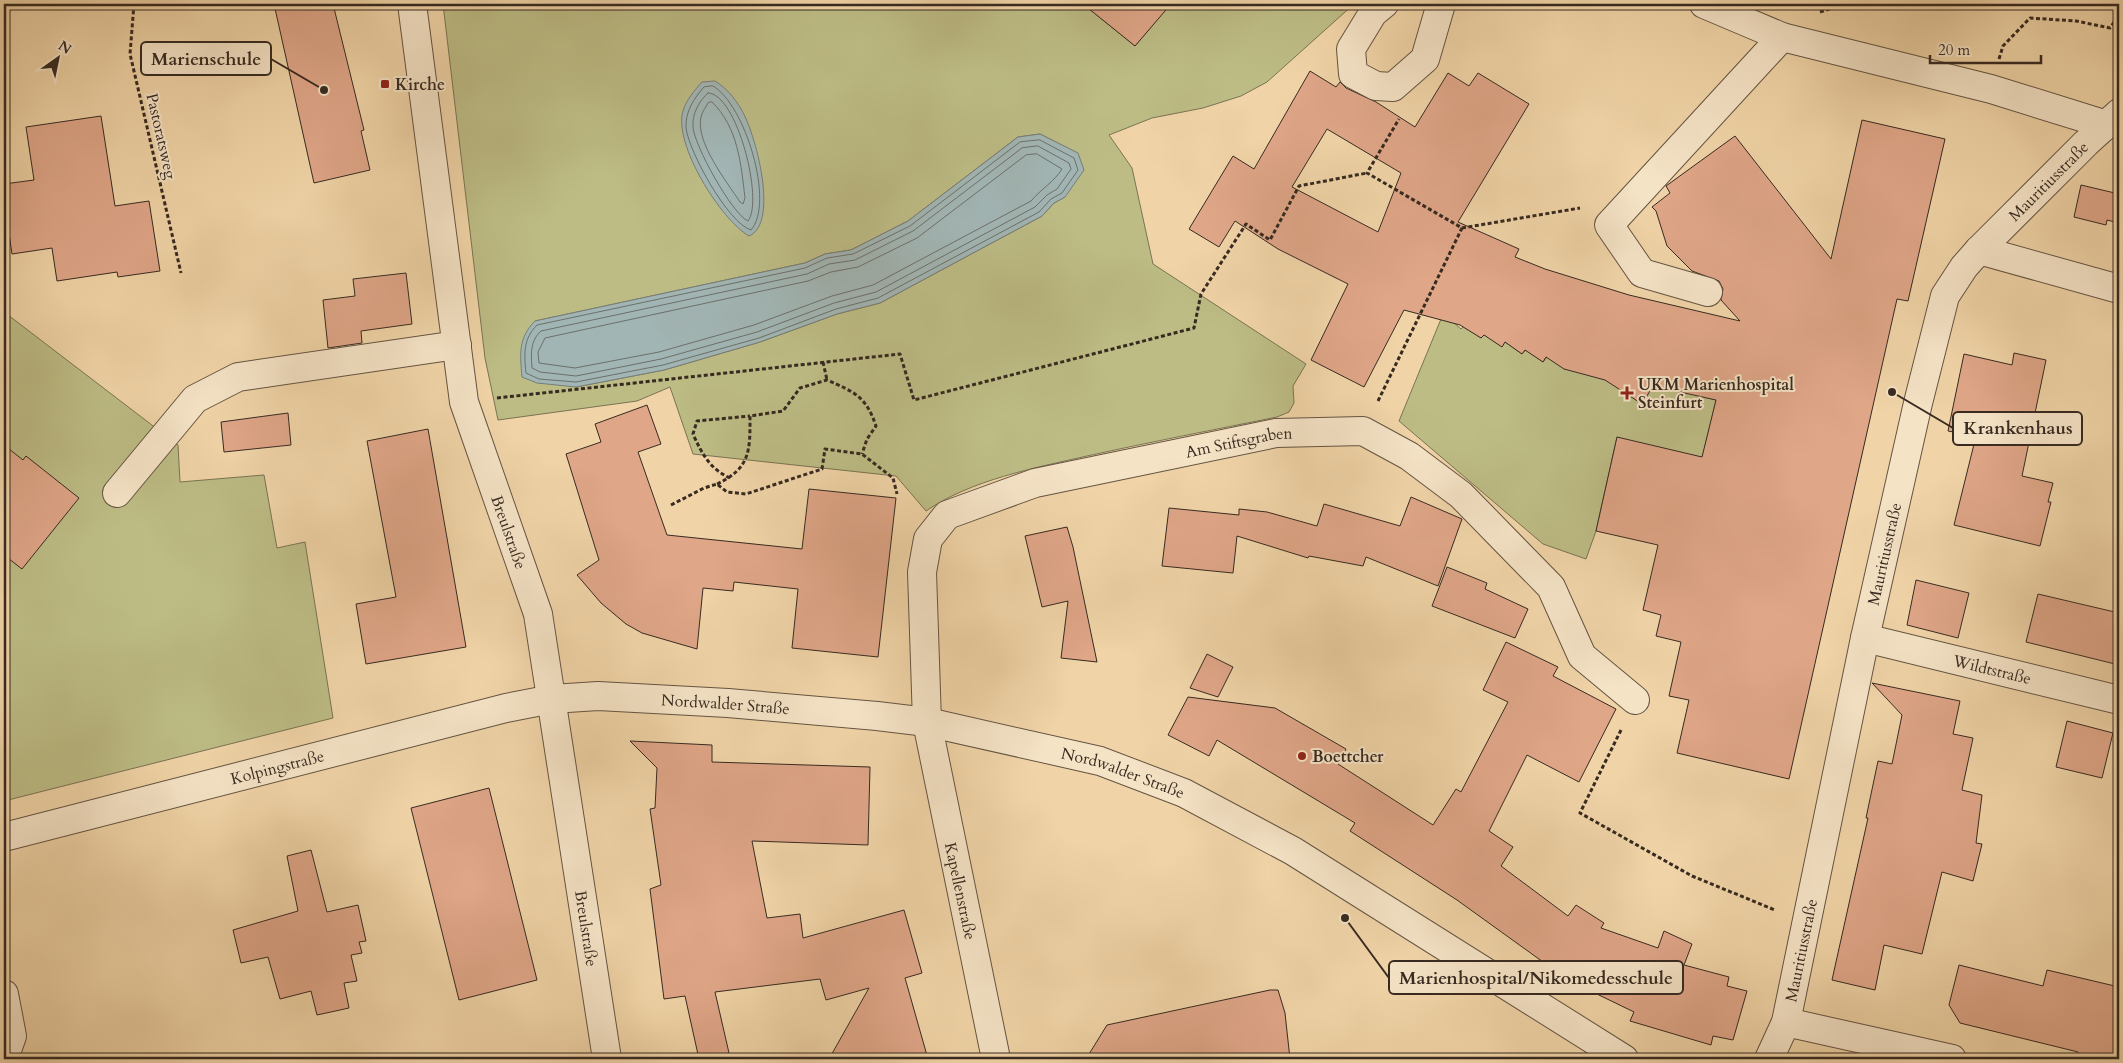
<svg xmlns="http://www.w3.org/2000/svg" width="2123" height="1063" font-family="Cardo,serif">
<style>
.green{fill:#bdbc85;stroke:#7a7353;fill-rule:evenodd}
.water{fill:#a1b5b4;stroke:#777d79}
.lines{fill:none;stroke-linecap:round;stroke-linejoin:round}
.shore{stroke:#6c706a;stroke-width:1}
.building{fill:#dfa688;stroke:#372a21;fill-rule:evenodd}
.minor-casing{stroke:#655442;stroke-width:30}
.path{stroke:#372a21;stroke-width:3;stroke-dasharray:4 2.5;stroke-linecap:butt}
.minor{stroke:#f5e3c6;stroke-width:28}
.poi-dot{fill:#8f2418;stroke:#f5e3c6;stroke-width:2}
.labels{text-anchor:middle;stroke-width:4;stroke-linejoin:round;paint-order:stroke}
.poi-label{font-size:16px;font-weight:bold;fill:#372a21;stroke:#f5e3c6;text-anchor:start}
.street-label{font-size:16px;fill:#372a21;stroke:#f5e3c6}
.leader{fill:none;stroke:#372a21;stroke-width:2}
.callout-dot{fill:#372a21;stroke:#f5e3c6;stroke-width:2}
.callout{fill:#f5e3c6;stroke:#372a21;stroke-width:2}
.callout-label{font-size:18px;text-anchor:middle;font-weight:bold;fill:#372a21}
</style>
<rect width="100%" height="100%" fill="#f0d4a7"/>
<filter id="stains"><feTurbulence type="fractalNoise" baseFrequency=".004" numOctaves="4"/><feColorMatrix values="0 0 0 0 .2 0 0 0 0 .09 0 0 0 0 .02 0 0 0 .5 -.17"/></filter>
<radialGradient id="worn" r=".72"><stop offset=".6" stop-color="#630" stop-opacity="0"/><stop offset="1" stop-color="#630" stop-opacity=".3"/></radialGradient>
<!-- green -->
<path class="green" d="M443,4H1083L1135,46L1161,15L1147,4H1354L1267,82L1241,96L1203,108L1152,118L1109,135L1132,168L1153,264L1306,364L1293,386L1294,403L1289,412L1277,417C1213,430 1150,442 1087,456C1034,468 971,480 926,511L896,476L693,454L670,387L637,401L498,420L485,358ZM1040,134L1077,153L1065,197L1054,203L1042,216L880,303L837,314L760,342L664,370L576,387L535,321L805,263L825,254L851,250L908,221L1018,137Z
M8,315L178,445L180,482L264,475L277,548L305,542L333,718L4,801V320Z
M1445,315L1461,329L1465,325L1481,338L1485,334L1505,342L1522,354L1526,350L1543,362L1547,357L1716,400L1700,467L1617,437L1596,531L1586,559L1543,544L1399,421L1441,319Z"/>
<!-- water -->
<path class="water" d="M715,81C726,88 734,97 741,109C755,131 780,223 749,236C721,220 673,144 683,111C686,100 695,90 702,82Z
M1040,134L1078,153L1084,170L1065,197L1054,203L1042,216L880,303L837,314L760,342L664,370L576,387L537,383L522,377C520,354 518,338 535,321L805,263L825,254L851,250L908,221L1018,137Z"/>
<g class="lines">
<!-- shore -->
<path class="shore" d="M713,86C745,104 775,203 751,230C728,223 689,152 686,128C685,112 694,98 704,87Z
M708,93C737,93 764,201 748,221C732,214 694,145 693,127C692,114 699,101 708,93Z
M712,102C738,127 741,164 745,198L743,204L740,202C727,182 695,142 701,117C702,112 706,107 708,103Z
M1040,140L1074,158L1078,170L1062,193L1051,199L1039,212L878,298L836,309L759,338L663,365L576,382L539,379L526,373C524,354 523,339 537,325L805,268L827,258L853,254L910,226L1020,142Z
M1038,146L1069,163L1071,169L1057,189L1047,195L1035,207L876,292L834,303L757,332L661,359L576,376L540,372L532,368C531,354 530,341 541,331L807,274L829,264L855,260L913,231L1022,148Z
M1037,154L1062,169C1054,182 1041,189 1031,201L873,285L832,296L754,325L659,352L575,368L539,363L538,352L545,338L808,281L831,272L858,267L917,238L1026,155Z"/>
</g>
<!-- building -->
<path class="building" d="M274,4H333L364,130L361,131L370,170L314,183Z
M1083,4H1171L1135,46Z
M1310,71L1336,87L1340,82L1346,88L1376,102L1415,127L1448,73L1469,86L1478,73L1529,104L1458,222L1519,249L1515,257L1545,269L1629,295L1740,321L1721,300L1723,289L1719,281L1692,271L1667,246L1656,211L1652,207L1670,193L1666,186L1735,136L1831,259L1862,120L1945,139L1908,301L1897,299L1789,779L1677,753L1689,700L1669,696L1681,642L1656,636L1661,615L1643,610L1658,545L1596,531L1617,437L1702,457L1716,400L1653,386L1642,404L1605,380L1564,369L1546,357L1543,362L1525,350L1522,354L1505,342L1502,347L1484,335L1481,338L1460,325L1404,310L1364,387L1311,360L1348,284L1278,249L1235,221L1219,247L1189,229L1233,156L1254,169ZM1327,129L1401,173L1378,232L1292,187Z
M101,116L115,206L149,201L160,271L118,277L117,272L57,281L52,248L12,254L4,199V184L34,180L26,127Z
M2081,185L2119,194V223L2107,220L2106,225L2074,217Z
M406,273L412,324L361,331L362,343L328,348L323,300L355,296L353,279Z
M2014,353L2046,360L2022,476L2053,483L2048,502H2051L2040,546L1954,525L1976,436L1948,431L1964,354L2012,365Z
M647,405L661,444L638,452L667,535L802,549L809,489L896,498L878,657L792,648L798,589L734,582L733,591L703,588L697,649L642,633L626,624L601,603L577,575L599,560L566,454L601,442L595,424Z
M288,413L291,445L224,452L221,422Z
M428,429L466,647L366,664L356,604L396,597L367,441Z
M4,445L23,460L26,456L79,498L22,569L4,555Z
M1411,497L1462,519L1438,586L1366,557L1363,566L1309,556L1308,558L1237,536L1233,573L1162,566L1169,508L1239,515V509L1267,512L1317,526L1324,504L1400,526Z
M1067,527L1073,547L1097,662L1061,658L1068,601L1042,607L1025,536Z
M1447,567L1487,583L1485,589L1528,609L1515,638L1432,606Z
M1916,580L1969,593L1958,638L1907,625Z
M2038,594L2119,613V665L2026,642Z
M1506,642L1558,667L1553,676L1616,709L1579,782L1527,755L1489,831L1513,847L1501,866L1568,916L1576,905L1604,923L1601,928L1658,948L1664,931L1692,944L1684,965L1729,977L1727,986L1747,991L1733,1040L1713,1036L1711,1045L1630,1021L1634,1012L1568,980L1457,900L1350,831L1355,823L1217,740L1209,756L1168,735L1188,697L1275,708L1346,749L1338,764L1433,825L1456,789L1461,792L1508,702L1483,690Z
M1207,654L1233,667L1218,697L1190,688Z
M1872,683L1960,701L1953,734L1973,738L1962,790L1982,795L1976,843L1982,844L1973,881L1942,872L1922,954L1884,945L1875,990L1832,980L1868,818H1866L1878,761L1892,764L1902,715Z
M2067,721L2113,733L2102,778L2056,767Z
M630,741L712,745V762L870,767L868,845L752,841L767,918L800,914L803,938L904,910L922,973L905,978L928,1059H829L869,988L826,1000L820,979L715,992L729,1053L699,1059L685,996L664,999L650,889L661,885L650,809L655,808L657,768Z
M489,788L537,980L459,1000L411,808Z
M311,850L327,912L358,905L366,941L359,942L362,953L351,955L357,981L344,983L349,1008L317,1015L311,991L280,999L268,957L241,963L233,930L298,911L287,856Z
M1959,965L2043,986L2047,970L2119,987V1059H2077L2078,1052L1960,1023L1949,1005Z
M1270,990H1278L1285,1013L1290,1059H1086L1107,1025Z"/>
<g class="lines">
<defs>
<g id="minor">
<path id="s1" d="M412,4L464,402L538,614L607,1059"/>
<path d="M1384,4L1373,13L1351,49L1353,74L1376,86L1393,87L1425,59L1441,4"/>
<path d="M1704,4L1782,37L1991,89L2107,125"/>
<path d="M1979,250L2119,289"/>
<path d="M1708,292L1642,273L1609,225L1782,37"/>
<path d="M117,493L195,399L238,377L457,345"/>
<path id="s2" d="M1865,638L2119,700"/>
<path id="s3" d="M4,837L506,708L552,699L598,696L728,703L877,716L927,722L1100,761L1184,793L1293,851L1624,1059"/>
<path d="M4,994L12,1036L4,1059"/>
<path d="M1786,1022L1952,1059"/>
<path id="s4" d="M996,1059L927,722L922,572L928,539L947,515L1035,483L1276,433L1363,431L1409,456L1461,495L1551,587L1582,656L1635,700"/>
<path id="s5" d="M1769,1059L1786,1022L1865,638L1918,403L1945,296L1964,267L1979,250L2086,143L2119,113"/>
</g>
</defs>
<!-- minor casing -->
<use href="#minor" class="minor-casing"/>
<!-- path -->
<path class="path" d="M134,4L130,54L181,273
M1020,4H1022
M1820,12L1846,4
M1999,59L2003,46L2030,18L2076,21L2110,28L2119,15
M1462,228L1580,208
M823,362L827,380
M497,398L900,354L914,400L1194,328L1201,294L1246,224L1270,240L1299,186L1367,173
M1378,401L1462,228L1367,173L1399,119
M730,478C710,469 702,454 693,434L697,421L750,416
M717,484C751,468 750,450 750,416L783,411L800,388L827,380C854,392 866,396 876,426L867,439L862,454
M671,505L704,488L717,484L727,492L746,494L822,469L825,449L862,454L893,478L897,494
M1621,730L1580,813L1692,876L1775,910"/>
<!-- minor -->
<use href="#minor" class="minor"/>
</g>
<!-- markers -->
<g class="poi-dot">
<rect x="380" y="79" width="10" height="10" rx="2.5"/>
<path d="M1624.5 385.5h5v5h5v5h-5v5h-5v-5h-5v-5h5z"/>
<circle cx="1302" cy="756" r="5"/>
</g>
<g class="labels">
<!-- poi labels -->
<g class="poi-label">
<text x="395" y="90">Kirche</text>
<text x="1638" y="390">UKM Marienhospital<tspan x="1638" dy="18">Steinfurt</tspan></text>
<text x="1312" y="762">Boettcher</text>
</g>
<!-- street labels -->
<g class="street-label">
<text transform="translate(162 136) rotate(77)" y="6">Pastoratsweg</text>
<text dy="6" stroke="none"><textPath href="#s5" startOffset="939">Mauritiusstraße</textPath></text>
<text dy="6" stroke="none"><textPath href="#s4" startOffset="860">Am Stiftsgraben</textPath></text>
<text dy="6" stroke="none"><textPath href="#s1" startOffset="539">Breulstraße</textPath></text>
<text dy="6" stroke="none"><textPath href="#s5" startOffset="519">Mauritiusstraße</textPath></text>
<text dy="6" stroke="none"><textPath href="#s2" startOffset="131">Wildtstraße</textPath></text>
<text dy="6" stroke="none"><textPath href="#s3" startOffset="739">Nordwalder Straße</textPath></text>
<text dy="6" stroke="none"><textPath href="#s3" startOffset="282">Kolpingstraße</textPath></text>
<text dy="6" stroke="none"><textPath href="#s3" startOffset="1144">Nordwalder Straße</textPath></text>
<text transform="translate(961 891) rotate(78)" y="6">Kapellenstraße</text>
<text dy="6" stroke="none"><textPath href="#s1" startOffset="944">Breulstraße</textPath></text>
<text dy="6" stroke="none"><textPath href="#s5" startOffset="114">Mauritiusstraße</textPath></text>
</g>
</g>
<!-- callouts -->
<path class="leader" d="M324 90L271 59M1892 392L1953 428M1345 918L1389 978"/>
<g class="callout-dot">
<circle cx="324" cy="90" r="5"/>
<circle cx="1892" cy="392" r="5"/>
<circle cx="1345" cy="918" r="5"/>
</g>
<g class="callout">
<rect x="141" y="42" width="130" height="33" rx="5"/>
<rect x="1953" y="412" width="129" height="33" rx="5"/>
<rect x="1389" y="961" width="294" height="33" rx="5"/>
</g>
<g class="callout-label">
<text x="206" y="65">Marienschule</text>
<text x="2018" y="434">Krankenhaus</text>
<text x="1536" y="984">Marienhospital/Nikomedesschule</text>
</g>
<!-- margin -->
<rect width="2123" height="1063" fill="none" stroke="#f0d4a7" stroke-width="20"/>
<rect x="5" y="5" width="2113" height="1053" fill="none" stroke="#372a21" stroke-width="2.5"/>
<rect x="10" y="10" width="2103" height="1043" fill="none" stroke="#372a21"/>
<!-- north arrow -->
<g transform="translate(58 58) rotate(33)" stroke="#f5e3c6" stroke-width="4" paint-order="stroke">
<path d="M0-4L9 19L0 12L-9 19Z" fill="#372a21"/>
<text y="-8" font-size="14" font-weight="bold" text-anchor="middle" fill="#372a21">N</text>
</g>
<!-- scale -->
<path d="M1930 55v8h111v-8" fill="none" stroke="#372a21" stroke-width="2.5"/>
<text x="1938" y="55" font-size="15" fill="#372a21" stroke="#f5e3c6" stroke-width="4" paint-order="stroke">20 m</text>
<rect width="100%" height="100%" filter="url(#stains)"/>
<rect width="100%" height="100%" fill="url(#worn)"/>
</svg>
